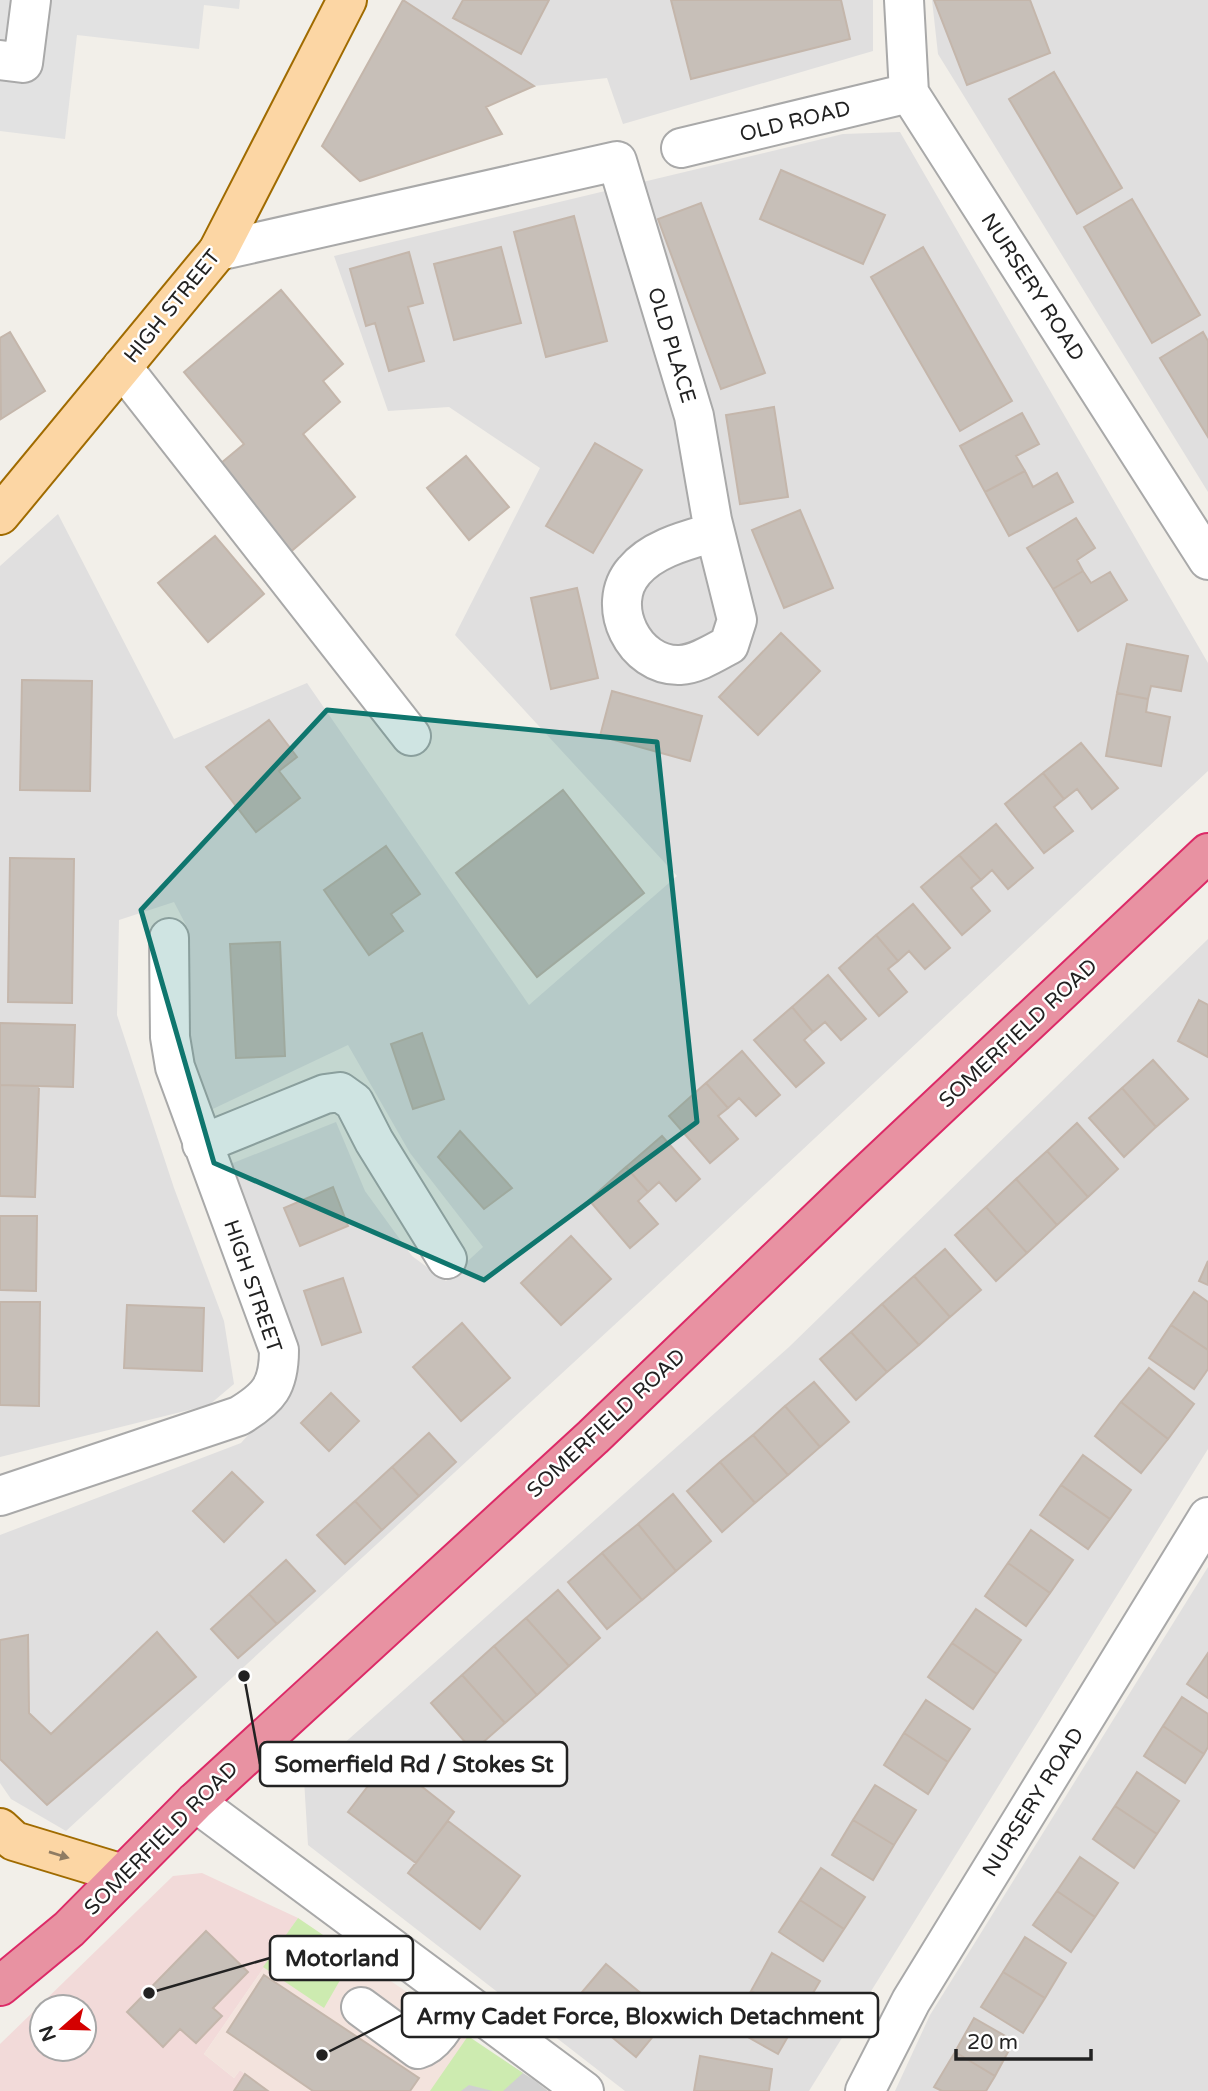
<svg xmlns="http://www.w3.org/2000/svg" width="1208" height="2091" font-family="'Varela Round',sans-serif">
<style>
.residential{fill:#e0dfdf}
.commercial{fill:#f2dad9;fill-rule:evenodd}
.religious{fill:#d0d0d0}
.military{fill:#f3e3dd}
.grass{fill:#cdebb0}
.parking{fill:#e2e2e2}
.building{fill:#c7bfb8;stroke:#c4b6ab;stroke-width:2}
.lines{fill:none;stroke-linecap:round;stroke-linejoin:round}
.minor-casing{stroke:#a9a9a9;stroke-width:42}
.major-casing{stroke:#a06b00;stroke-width:42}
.highway-casing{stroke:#dc2a67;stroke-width:42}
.minor{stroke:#fff;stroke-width:38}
.major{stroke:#fcd6a4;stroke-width:38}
.highway{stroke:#e892a2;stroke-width:38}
.oneway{fill:#8f7c63}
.marked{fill:#0f766e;fill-opacity:0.2;stroke:#0f766e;stroke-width:5;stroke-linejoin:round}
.labels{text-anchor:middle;stroke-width:5;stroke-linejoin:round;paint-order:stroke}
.street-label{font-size:21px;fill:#222;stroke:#fff}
.leader{fill:none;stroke:#222;stroke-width:2.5}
.callout-dot{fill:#222;stroke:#fff;stroke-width:2.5}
.callout{fill:#fff;stroke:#222;stroke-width:2.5}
.callout-label{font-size:23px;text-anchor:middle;font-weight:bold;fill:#222}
</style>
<rect width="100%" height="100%" fill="#f2efe9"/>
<!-- residential -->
<path class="residential" d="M403,0H873V51L623,124L607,78L534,86Z
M932,0H1208V492L938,54Z
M900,132L1208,663V771L649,1293L66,1831L11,1799L0,1783V1535L241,1443L273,1407L228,1165L336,1122L365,1191L412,1256L446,1281L483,1247L410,1153L348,1045L198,1116L181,1028L188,929L174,902L119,920L117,1015L174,1188L224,1321L234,1384L209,1405L0,1457V566L58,514L174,739L307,683L529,1005L677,876L455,635L540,468L449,407L388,411L334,256L843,134Z
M1208,939V1449L809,2091H625L308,1845L304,1779L789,1347Z
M1208,1567V2091H895L930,2015Z"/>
<!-- commercial -->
<path class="commercial" d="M202,1873L298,1918L204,2054L234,2078L240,2070L245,2074L234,2091H0V2044L173,1876ZM42,2007H84V2049H42Z"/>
<!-- religious -->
<path class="religious" d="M479,2045L534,2080L548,2091H439Z"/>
<!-- military -->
<path class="military" d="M298,1918L448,2020L479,2045L439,2091H268L240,2070L234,2078L204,2054Z"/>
<!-- grass -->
<path class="grass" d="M298,1918L354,1956L324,2008L263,1967Z
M468,2036L523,2073L503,2091H493L469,2085L461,2091H430Z"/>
<!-- parking -->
<path class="parking" d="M0,0H240L239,9L204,5L199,49L77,35L65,139L0,131Z"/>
<!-- building -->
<path class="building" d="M403,0L534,86L486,107L502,134L360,181L322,146Z
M463,0H549L521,54L453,18Z
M671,0H841L850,39L691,79Z
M934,0H1030L1050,53L967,85Z
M1054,72L1122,188L1077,214L1009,99Z
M781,170L885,215L863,264L760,219Z
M1132,199L1200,315L1152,343L1084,227Z
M701,203L765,373L721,389L658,219Z
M574,216L607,341L546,357L514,232Z
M501,247L521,323L454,340L434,264Z
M923,247L1012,401L960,431L871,277Z
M409,252L423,303L408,307L424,361L389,371L375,323L366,326L350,269Z
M281,290L343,364L323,381L340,402L303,434L355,497L288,554L215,468L244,444L184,372Z
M10,332L45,391L1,419L0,338Z
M1203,332L1208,341V437L1160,358Z
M774,407L788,497L740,504L726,415Z
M1022,413L1039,444L1016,456L1025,471L985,492L960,446Z
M595,443L642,470L593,553L546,526Z
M466,456L509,507L469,540L427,488Z
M1025,471L1033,487L1057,473L1073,502L1009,536L985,492Z
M800,510L833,588L784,608L752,530Z
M1076,518L1095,548L1077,560L1083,571L1053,589L1027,548Z
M215,536L264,594L208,642L158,583Z
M1083,571L1091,583L1110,572L1127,600L1078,631L1053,589Z
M577,588L598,678L551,689L531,598Z
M781,633L820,671L758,735L719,697Z
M1127,644L1188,656L1181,691L1151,686L1148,699L1117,693Z
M22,680L92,681L90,791L20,790Z
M612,691L702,716L690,761L600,736Z
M1117,693L1148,699L1146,712L1170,717L1161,766L1106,756Z
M269,720L297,757L279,771L300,798L256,832L206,767Z
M1081,743L1118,788L1092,809L1077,789L1064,799L1043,773Z
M1043,773L1064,799L1054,807L1073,831L1044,853L1005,804Z
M563,790L644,893L537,977L456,873Z
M996,824L1033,868L1008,889L992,870L981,880L959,855Z
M386,846L420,894L391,914L403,931L369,955L324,890Z
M959,855L981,880L971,888L990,911L962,935L921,887Z
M10,858L74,859L72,1003L8,1002Z
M913,904L950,948L925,969L909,951L898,961L876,935Z
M876,935L898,961L888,969L907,992L879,1016L839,968Z
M280,942L285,1056L236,1058L230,944Z
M828,975L866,1019L841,1040L825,1022L813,1032L792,1007Z
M1199,1000L1208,1005V1057L1178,1041Z
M792,1007L813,1032L804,1040L824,1063L796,1087L754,1040Z
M0,1023L75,1025L73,1087L0,1085Z
M422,1033L444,1099L413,1109L391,1044Z
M742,1051L780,1095L756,1116L739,1098L728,1108L706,1083Z
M1153,1060L1188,1099L1156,1127L1122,1088Z
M706,1083L728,1108L718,1116L738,1139L710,1163L669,1116Z
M0,1085L39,1086L35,1197L0,1196Z
M1122,1088L1156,1127L1124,1157L1089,1118Z
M1077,1123L1118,1169L1088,1197L1047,1151Z
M460,1131L512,1188L484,1209L438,1157Z
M662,1136L700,1179L676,1201L659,1182L648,1192L626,1167Z
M1047,1151L1088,1197L1057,1225L1016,1179Z
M626,1167L648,1192L638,1201L658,1224L630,1248L589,1200Z
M1016,1179L1057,1225L1027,1253L986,1207Z
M333,1187L348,1226L300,1246L284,1208Z
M986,1207L1027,1253L996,1281L955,1235Z
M0,1216H37L36,1291L0,1290Z
M571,1236L611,1279L561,1325L521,1283Z
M945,1249L981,1290L950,1317L914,1276Z
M1208,1261V1285L1199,1281Z
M914,1276L950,1317L919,1345L882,1304Z
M343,1278L361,1332L322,1345L304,1291Z
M1194,1292L1208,1302V1350L1171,1325Z
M0,1302H40L39,1406L0,1405Z
M882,1304L919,1345L887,1372L851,1332Z
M127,1305L204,1308L202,1371L124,1368Z
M462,1323L510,1378L461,1421L413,1367Z
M1171,1325L1208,1350V1369L1194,1389L1149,1358Z
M851,1332L887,1372L856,1400L820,1359Z
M1149,1368L1194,1404L1168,1439L1121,1402Z
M814,1382L849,1422L820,1447L785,1406Z
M331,1393L359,1421L329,1451L301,1423Z
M1121,1402L1168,1439L1141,1473L1095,1436Z
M785,1406L820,1447L788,1475L753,1435Z
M429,1433L456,1462L419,1496L392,1467Z
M753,1435L788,1475L755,1503L720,1462Z
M1083,1455L1131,1490L1110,1519L1061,1485Z
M720,1462L755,1503L722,1532L687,1491Z
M392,1467L419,1496L382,1530L355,1501Z
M232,1472L263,1502L224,1542L193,1511Z
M1061,1485L1110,1519L1088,1549L1040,1515Z
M673,1494L711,1541L676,1571L638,1524Z
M355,1501L382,1530L345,1564L317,1535Z
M638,1524L676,1571L642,1600L602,1553Z
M1031,1530L1073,1560L1050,1593L1008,1563Z
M602,1553L642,1600L607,1629L568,1582Z
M286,1560L315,1591L277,1624L249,1594Z
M1008,1563L1050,1593L1026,1626L985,1596Z
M558,1590L600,1638L569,1666L526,1618Z
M249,1594L277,1624L238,1658L211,1629Z
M976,1609L1021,1640L997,1674L952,1643Z
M526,1618L569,1666L537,1695L494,1646Z
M157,1632L196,1677L47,1805L0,1759V1640L28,1635L29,1713L51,1734Z
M952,1643L997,1674L973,1709L928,1677Z
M494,1646L537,1695L505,1723L462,1675Z
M1208,1653V1698L1187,1684Z
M462,1675L505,1723L473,1751L431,1703Z
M1182,1697L1208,1714V1747L1204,1754L1163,1726Z
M926,1700L970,1729L948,1762L904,1733Z
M1163,1726L1204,1754L1185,1783L1144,1756Z
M904,1733L948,1762L928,1794L884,1765Z
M388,1760L454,1812L416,1863L348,1812Z
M1137,1772L1179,1801L1157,1834L1115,1806Z
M875,1785L916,1810L894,1845L853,1820Z
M1115,1806L1157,1834L1134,1868L1093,1839Z
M853,1820L894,1845L873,1880L832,1855Z
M448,1821L520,1876L480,1929L408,1873Z
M1080,1857L1118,1883L1095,1917L1057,1891Z
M821,1868L865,1897L844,1929L800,1900Z
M1057,1891L1095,1917L1071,1952L1033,1925Z
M800,1900L844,1929L823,1961L779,1932Z
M206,1931L248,1972L213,2008L222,2016L196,2043L180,2029L163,2047L127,2012Z
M1025,1937L1066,1963L1045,1998L1003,1972Z
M772,1953L820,1981L799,2017L751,1991Z
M606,1964L669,2017L636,2057L572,2004Z
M1003,1972L1045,1998L1023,2033L981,2007Z
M264,1975L419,2078L410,2091H313L227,2032Z
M751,1991L799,2017L778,2054L730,2027Z
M974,2018L1014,2041L995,2076L955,2052Z
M955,2052L995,2076L986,2091H942L934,2087Z
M700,2056L772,2069L769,2091H694Z
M245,2074L268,2091H234Z"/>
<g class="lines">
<defs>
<path id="minor" d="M904,0L909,93L1208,560
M0,60L23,63L31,0
M681,148L909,93
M218,251L617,161L694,416L712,520L737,620L729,645C714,653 697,664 680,665C634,667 604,605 634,571C653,548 688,540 715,532
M122,367L411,736
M202,1144L325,1094L340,1092L354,1102L374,1141L447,1259
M0,1496L239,1416C269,1398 279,1386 279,1350L175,1067L170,1037L169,938
M195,1802L584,2091
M361,2007L418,2049C438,2043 449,2016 459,1999
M865,2091L911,2001L1208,1517"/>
<path id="major" d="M0,515L218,251L347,0
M0,1828L14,1841L123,1874"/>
<path id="highway" d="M0,1986L69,1929L195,1802L593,1437L850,1190L1208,853"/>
</defs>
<!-- minor casing -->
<use href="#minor" class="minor-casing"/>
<!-- major casing -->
<use href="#major" class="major-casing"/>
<!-- highway casing -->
<use href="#highway" class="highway-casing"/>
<!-- minor -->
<use href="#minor" class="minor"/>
<!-- major -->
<use href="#major" class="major"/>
<!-- highway -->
<use href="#highway" class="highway"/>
</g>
<!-- one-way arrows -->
<defs><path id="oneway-solid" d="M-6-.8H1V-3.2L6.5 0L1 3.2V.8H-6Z" transform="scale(1.75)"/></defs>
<use class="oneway" href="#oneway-solid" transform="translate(59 1855) rotate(17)"/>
<!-- marked area -->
<path class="marked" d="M327,710L657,742L697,1122L484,1280L214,1163L141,910Z"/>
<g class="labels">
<!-- street labels -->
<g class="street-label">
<text transform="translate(795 121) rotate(-14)" y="7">OLD ROAD</text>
<text transform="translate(1033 287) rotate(57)" y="7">NURSERY ROAD</text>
<text transform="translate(172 306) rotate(-51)" y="7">HIGH STREET</text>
<text transform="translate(672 345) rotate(73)" y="7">OLD PLACE</text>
<text transform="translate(1018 1033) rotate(-43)" y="7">SOMERFIELD ROAD</text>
<text transform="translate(253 1286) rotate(71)" y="7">HIGH STREET</text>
<text transform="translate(606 1423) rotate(-43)" y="7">SOMERFIELD ROAD</text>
<text transform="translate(1033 1802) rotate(-58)" y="7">NURSERY ROAD</text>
<text transform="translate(161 1838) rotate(-45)" y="7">SOMERFIELD ROAD</text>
</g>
</g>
<!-- callouts -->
<path class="leader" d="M244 1676L260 1764M149 1993L270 1958M322 2055L402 2015"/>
<g class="callout-dot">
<circle cx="244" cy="1676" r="7"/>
<circle cx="149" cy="1993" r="7"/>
<circle cx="322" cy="2055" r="7"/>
</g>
<g class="callout">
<rect x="260" y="1742" width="307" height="44" rx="7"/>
<rect x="270" y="1936" width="143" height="44" rx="7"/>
<rect x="402" y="1993" width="476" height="44" rx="7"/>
</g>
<g class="callout-label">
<text x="414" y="1772">Somerfield Rd / Stokes St</text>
<text x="342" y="1966">Motorland</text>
<text x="640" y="2024">Army Cadet Force, Bloxwich Detachment</text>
</g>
<!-- north arrow -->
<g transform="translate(63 2028) rotate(250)"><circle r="33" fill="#ffffff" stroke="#a7a7a7" stroke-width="2"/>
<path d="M0-5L12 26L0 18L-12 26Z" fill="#d40000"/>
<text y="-10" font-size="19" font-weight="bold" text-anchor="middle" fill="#222222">N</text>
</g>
<!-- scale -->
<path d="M956 2049v10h135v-10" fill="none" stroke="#222222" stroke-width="3.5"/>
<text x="967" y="2049" font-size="21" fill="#222222" stroke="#ffffff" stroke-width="5" paint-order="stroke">20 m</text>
</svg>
